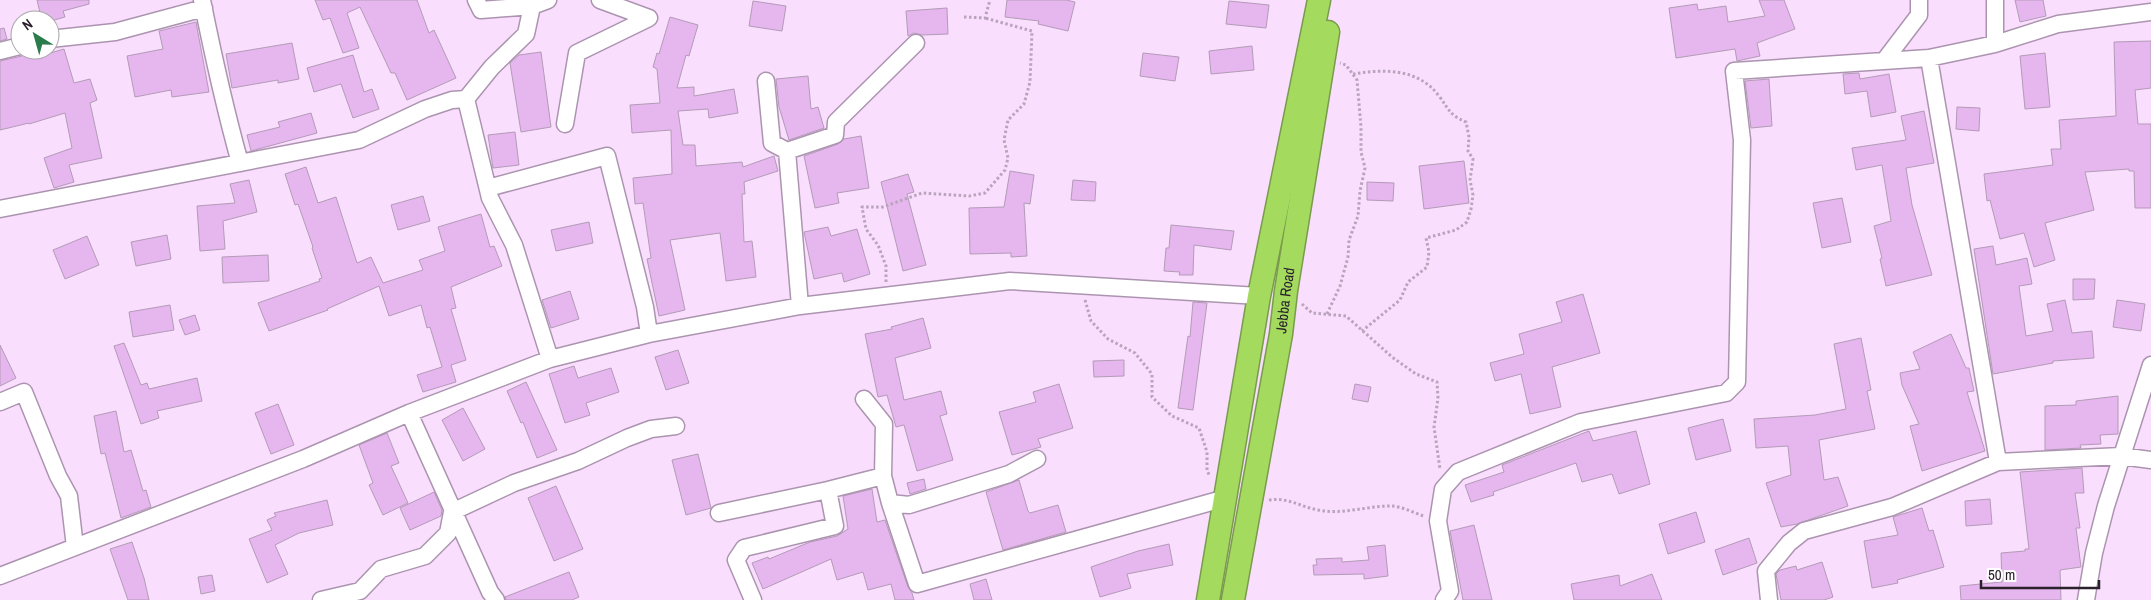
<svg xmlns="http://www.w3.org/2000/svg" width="2151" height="600" font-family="'Archivo Narrow',sans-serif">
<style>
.building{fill:#e6b6ee;stroke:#b39bb7}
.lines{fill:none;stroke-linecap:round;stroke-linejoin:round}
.minor-casing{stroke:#ac94b0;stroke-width:19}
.highway-casing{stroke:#7a9a4d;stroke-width:25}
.path{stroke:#b9a4bc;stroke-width:3;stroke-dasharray:2.5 2.5;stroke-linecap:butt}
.minor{stroke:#fff;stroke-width:16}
.highway{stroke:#a4db5f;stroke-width:22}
.labels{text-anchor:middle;stroke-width:5;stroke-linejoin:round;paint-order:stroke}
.street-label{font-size:15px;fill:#2b212c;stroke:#fff}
</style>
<rect width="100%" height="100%" fill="#f9dffd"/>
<!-- building -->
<path class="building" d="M37,0H89V4L63,11L65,17L51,21L48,16L41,17Z
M315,0H417L429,33L434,30L456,78L407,100L395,73H391L360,7L347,13L359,48L343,53L330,18L323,20Z
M1007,0H1066L1075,2L1068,31L1038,24L1039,21L1005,17Z
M1759,0H1784L1795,29L1757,43L1760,56L1737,61L1735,49L1676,58L1669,8L1697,4L1698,10L1726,6L1728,22L1765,16Z
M2015,0H2043L2046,16L2020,22Z
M753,1L786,6L782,31L749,26Z
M1229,1L1269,5L1266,28L1226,24Z
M947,8L948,34L922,35L914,33L908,36L906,11Z
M670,17L698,25L689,56L686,55L677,88L694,87V96L734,89L738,113L709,118L708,109L678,111L683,145H695L696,166L742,162L743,167L774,156L778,171L744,182L745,194H742L744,242L752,241L756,277L726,281L720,233L670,240L685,310L659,316L647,259L651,258L643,203L635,204L633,178L672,174L671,130L632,133L630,105L660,103L657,69L653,67L657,53L659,54Z
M196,22L209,92L172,97L171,90L135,97L127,56L163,49L159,31Z
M4,28L7,39L0,41V29Z
M2151,41V88L2135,90L2138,124H2151V208H2135L2134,171H2129V169L2085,172L2094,210L2045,223L2055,260L2034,267L2024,233L2000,239L1990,200L1987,201L1984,174L2053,165L2051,149H2061L2059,120L2116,116L2114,42Z
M292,43L299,79L278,83V80L232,88L226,54Z
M1252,46L1254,70L1211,74L1209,51Z
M64,49L74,83L90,79L97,100L90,103L102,158L69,165L74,182L54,188L44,158L72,148L65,113L29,124V123L0,130V61L22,56L29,50H31L33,58Z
M541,52L551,127L521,132L510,63L519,55Z
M1143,53L1179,57L1175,81L1140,76Z
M2045,53L2050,107L2025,109L2020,56Z
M353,55L364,92L372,89L379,109L353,118L341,84L314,92L307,68Z
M1859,73L1860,79L1889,74L1896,112L1871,117L1867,91L1845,94L1843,74Z
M808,76L811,109L818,107L824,128L789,140L779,107L776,79Z
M1769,79L1772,126L1751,128L1745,81Z
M1957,107L1980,108L1979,131L1956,129Z
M1924,111L1934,163L1906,168L1912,205L1932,275L1886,286L1880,259L1882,258L1874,226L1891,221L1882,165L1856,170L1852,148L1906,140L1901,116Z
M311,113L317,133L251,151L247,135L280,127L278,122Z
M515,132L519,165L493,168L488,135Z
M861,136L869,188L837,193L839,203L815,208L804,156L838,144L844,139Z
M1464,161L1469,203L1424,209L1419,166Z
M306,167L318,203L336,197L357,263L371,257L383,283L423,270L419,260L445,251L438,227L481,214L490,247L494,246L502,266L451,287L456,308L451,309L466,360L451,365L456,382L423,392L417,375L442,367L430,327L427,328L421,305L389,316L379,286L327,309L328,310L269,331L258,303L320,281L319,279L322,278L312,248L313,247L298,204L295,205L285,174Z
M1010,171L1034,175L1030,204L1024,203L1027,256L1011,257V253L970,254L969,208L1004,207Z
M908,174L914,192L907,194L926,265L903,271L881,182Z
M249,180L257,212L223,221L225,249L200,251L197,206L235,203L230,184Z
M1073,180L1096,182L1095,201L1071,200Z
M1367,182L1394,183L1393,201L1367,200Z
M423,196L430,221L398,230L391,205Z
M1842,198L1851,242L1822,248L1813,203Z
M589,222L593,243L556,251L551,230Z
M1171,225L1234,231L1231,250L1194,245L1193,275H1179L1180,272L1164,271L1166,248H1169Z
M828,227L831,236L857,229L870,274L844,282L842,273L814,279L804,232Z
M167,235L171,259L136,266L131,242Z
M87,236L99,265L65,279L53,250Z
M1993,246L1996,265L2027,258L2032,284L2019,286L2026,336L2053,331L2047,304L2065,300L2072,333L2092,331L2094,358L2053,361V363L1993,374L1974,249Z
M268,255L269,281L223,283L222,257Z
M2073,279H2095L2094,299L2073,300Z
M570,291L579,319L551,328L542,300Z
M1583,294L1600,353L1552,367L1561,407L1530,414L1521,374L1495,381L1490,363L1524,354L1519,334L1562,322L1556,302Z
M2117,300L2145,304L2141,331L2113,327Z
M1193,302L1207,303L1193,410L1178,408L1188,336L1190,337Z
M170,305L174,330L133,337L129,312Z
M195,315L200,330L185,335L179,320Z
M923,318L931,348L895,358L904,400L941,391L947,414L940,416L953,460L917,471L904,425L896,427L887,395L878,397L865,334L892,329L891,327Z
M1951,334L1966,368H1969L1974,391L1967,392L1985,451L1922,471L1910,426L1919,424L1902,385L1900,373L1920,369L1913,352Z
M1861,338L1871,390L1867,391L1875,429L1819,440L1824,480L1838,477L1848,506L1797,524L1781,527L1766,483L1791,475L1788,446L1756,448L1754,419L1815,415L1846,409L1834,344Z
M124,343L141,385L147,383L149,389L197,378L202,401L157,411L159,418L141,424L114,346Z
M0,345L16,378L0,386Z
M678,350L689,383L666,390L655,357Z
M1124,360V376L1094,377L1093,361Z
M574,366L578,378L611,368L619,392L586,403L590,415L565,423L549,374Z
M526,382L557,450L537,458L523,422L521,423L507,391Z
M1059,384L1073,428L1038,439L1041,447L1012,455L999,412L1036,402L1033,392Z
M1355,384L1371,387L1368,402L1352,399Z
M2118,396V434L2100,435L2101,444L2080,445L2081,448L2045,450V406L2076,405V401Z
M278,404L294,445L271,454L255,413Z
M463,408L485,449L463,461L442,420Z
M116,411L124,452L131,450L143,491L146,490L151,507L121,518L105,453L101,454L94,416Z
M1723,419L1731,451L1696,460L1688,428Z
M1589,431L1593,441L1636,431L1650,484L1619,494L1612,474L1582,482L1576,463L1493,492L1494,495L1471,502L1465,485L1504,472L1502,465Z
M387,433L399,463L391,466L408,503L383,515L369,485L373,483L359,445Z
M698,454L711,508L686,515L672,460Z
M2082,468L2084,493H2075L2080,528H2076L2081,567L2060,570L2061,600H1961L1960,586L2002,582L2001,553L2025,551V549H2029L2020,472Z
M924,479L926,489L910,494L907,483Z
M1019,480L1028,511L1030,513L1058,505L1066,532L1003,550L986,492Z
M556,486L583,549L554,561L528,498Z
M872,489L877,522L885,520L908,587L912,593L914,600H895L891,584L868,590L863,572L837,580L831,559L763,589L752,563L768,557L769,559L810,542L837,536L848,529L843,496Z
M434,492L442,510L441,516L410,530L400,508Z
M1990,499L1992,524L1966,526L1965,501Z
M327,500L333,525L299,533L275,545L288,574L267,583L249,539L272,530L267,520L276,516L274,513Z
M1922,508L1929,531L1933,530L1944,567L1897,580L1898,583L1872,588L1864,541L1898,535L1893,517Z
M1696,512L1705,542L1668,554L1659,524Z
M1474,525L1492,600H1463L1450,531Z
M1749,538L1757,563L1723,575L1715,550Z
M132,542L144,578L149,600H128L110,549Z
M1169,544L1173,565L1127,574L1131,588L1100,597L1091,567L1138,551Z
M1385,545L1388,576L1364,579V574L1314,575L1313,565H1317L1316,559L1342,558V562L1369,560L1367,547Z
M1822,562L1833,597L1824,600H1781L1776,574L1780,570L1796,566L1797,570Z
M569,572L579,597L572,600H506L505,597Z
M1652,574L1662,600H1574L1571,584L1619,575L1620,586Z
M212,575L215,591L201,594L198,577Z
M986,579L992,600H974L970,584Z"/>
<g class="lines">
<defs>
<path id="minor" d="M202,0C213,55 225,109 240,163
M476,0L481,10L532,6
M1995,0V44
M50,39L115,32L204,8
M0,51L20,46
M1929,58L1998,462
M1884,61L1919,15V0
M766,81L772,143L787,151L800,306
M466,99L492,67L526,34L532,6L548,0
M565,124L577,53L649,18L600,0
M787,151L835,135L836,122L916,43
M488,188L607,156L645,307L649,334
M0,209L359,140L425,109L452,100L466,99L490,198L514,245L550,359
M0,402L24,392L58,476L69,496L75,547
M409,413L490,592L496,600
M883,476L890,503L909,505L1009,474L1037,459
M828,490L883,476L884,424L864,399
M890,503L917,584L1226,498
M719,513L828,490L835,526L744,548L736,560L753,600
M0,576L303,459L409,413L550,359L649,334L800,306L1010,281L1259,296
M321,600L360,591L381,569L425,556L448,533L452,512L514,483L578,461L627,438L651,429L676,426
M1444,600L1450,591L1438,521L1443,489L1458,472L1581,422L1726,393L1737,382L1742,140L1734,71L1929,58L1995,44L2058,24L2151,12
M1769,600L1766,571L1789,543L1804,531L1892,507L1998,462L2121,456L2151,460
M2086,600L2094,553L2106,506L2151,365"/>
<g id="highway">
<path d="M1208,600L1259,296L1319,0"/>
<path id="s1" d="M1233,600L1281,334L1286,291L1328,32"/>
</g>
</defs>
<!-- minor casing -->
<use href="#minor" class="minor-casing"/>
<!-- highway casing -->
<use href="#highway" class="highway-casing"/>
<!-- path -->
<path class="path" d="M964,17L985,18L990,0
M1353,74C1384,69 1418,68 1439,96C1449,109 1449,115 1466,122L1469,137L1468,151L1473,159L1470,180L1473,195L1471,209L1467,222L1456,230L1426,238L1429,252L1427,267L1408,282L1400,300L1362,331
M886,282V266L878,245L866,229L862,207H883L922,193L969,196L985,193L1005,170L1008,158L1004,140L1008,120L1024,104L1030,82L1032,31L985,18
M1085,300L1091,321L1108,339L1135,353L1152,374V397L1172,416L1199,428L1207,452V471L1210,476
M1302,304L1312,313L1346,316L1392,357L1416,374L1437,382L1438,398L1434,427L1440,469
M1327,314L1340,286L1348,257L1349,240L1358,216L1360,191L1365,168L1361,152V127L1357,80L1346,65L1340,63
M1269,500C1288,497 1301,507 1318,510C1342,515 1366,506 1391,506C1401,506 1414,513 1424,516"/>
<!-- minor -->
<use href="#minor" class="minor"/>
<!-- highway -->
<use href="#highway" class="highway"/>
</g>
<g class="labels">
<!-- street labels -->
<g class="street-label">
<text dy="5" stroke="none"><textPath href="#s1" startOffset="304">Jebba Road</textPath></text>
</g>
</g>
<!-- north arrow -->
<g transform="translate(35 35) rotate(323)"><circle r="24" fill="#ffffff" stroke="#aaa6ab"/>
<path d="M0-4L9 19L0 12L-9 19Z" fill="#2a7c4d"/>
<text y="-8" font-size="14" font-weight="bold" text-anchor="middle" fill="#2b212c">N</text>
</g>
<!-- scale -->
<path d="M1981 580v8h118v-8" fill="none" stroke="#2b212c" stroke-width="2.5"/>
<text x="1988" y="580" font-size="15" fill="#2b212c" stroke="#ffffff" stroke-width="4" paint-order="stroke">50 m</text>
</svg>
